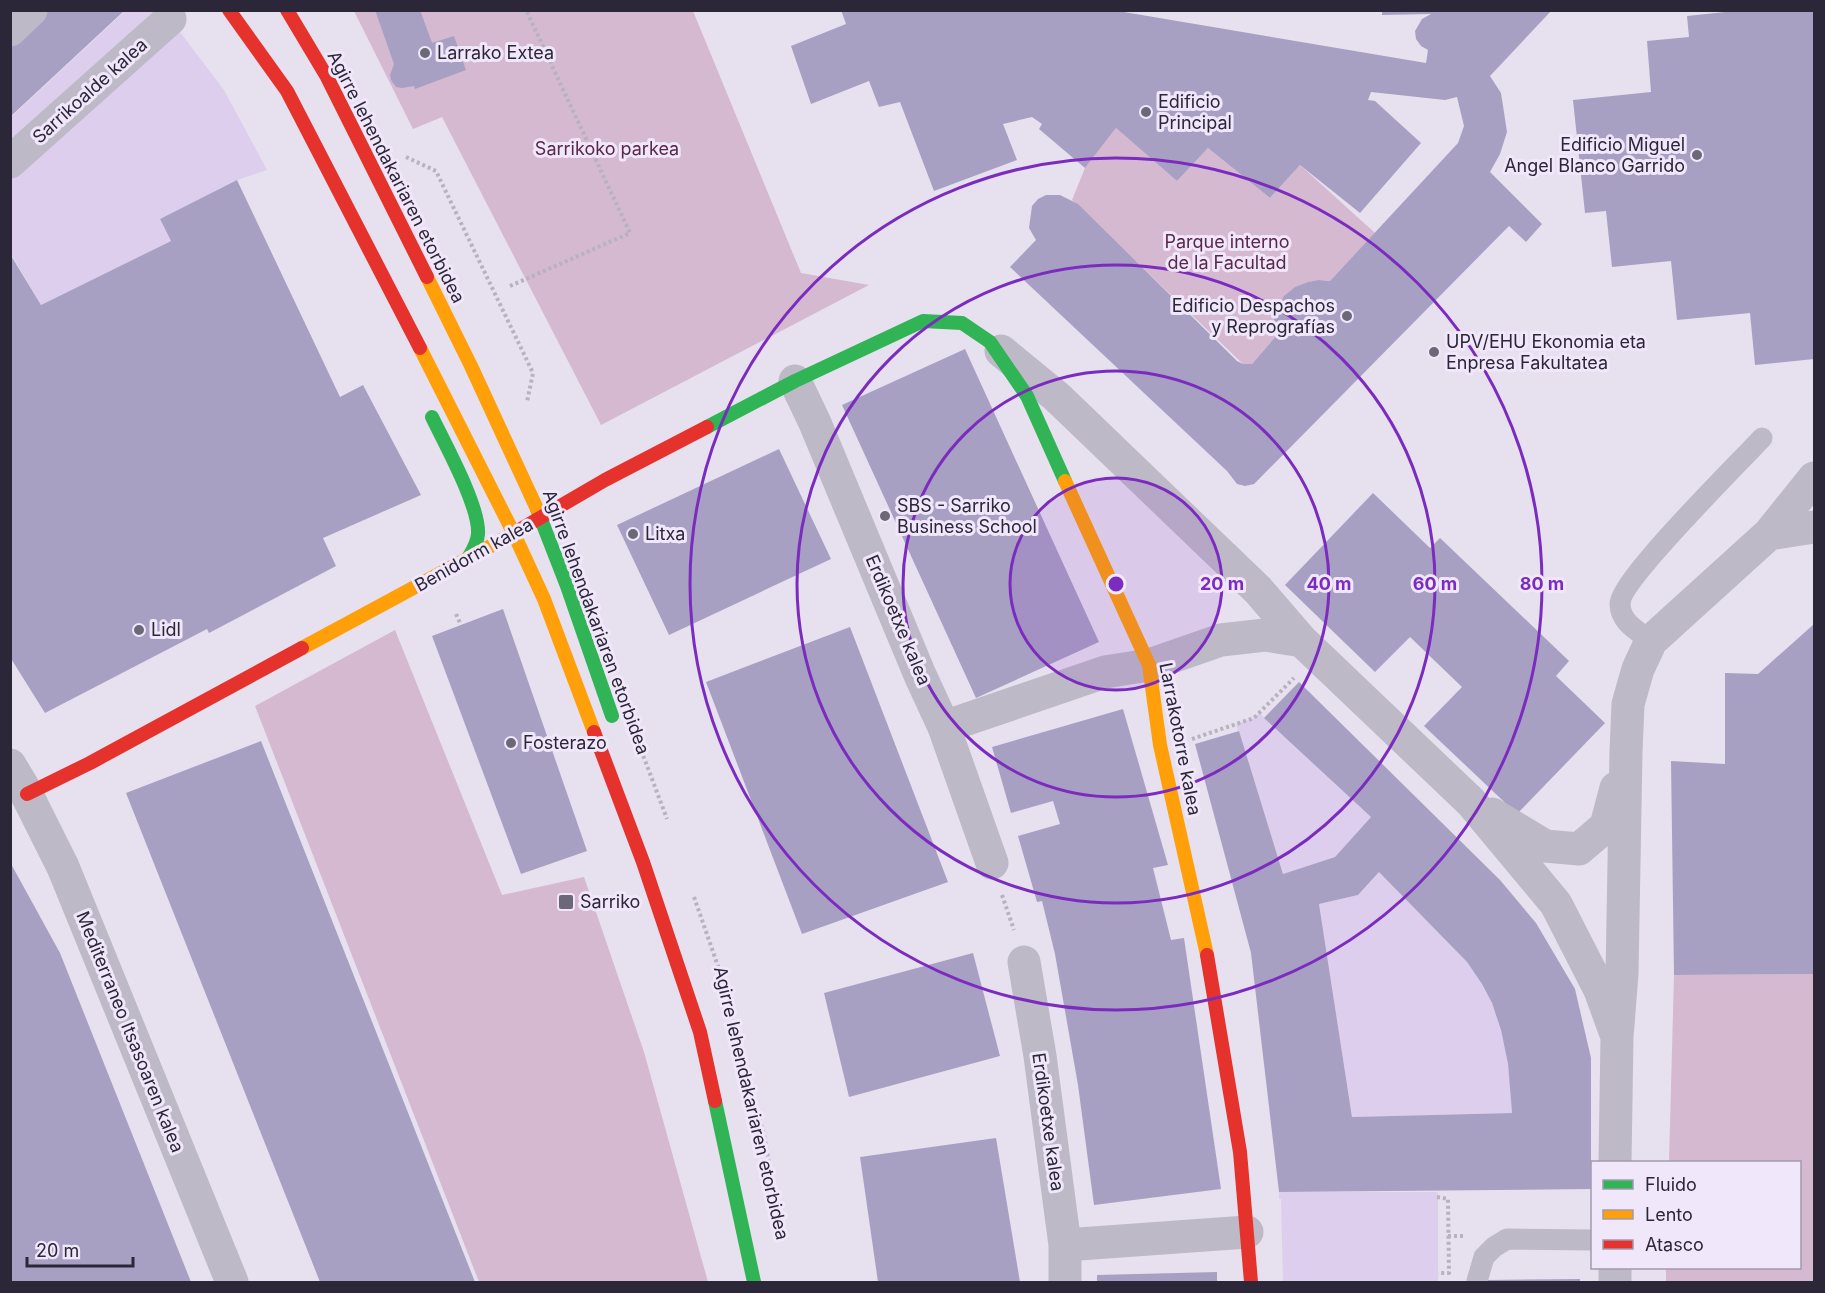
<svg xmlns="http://www.w3.org/2000/svg" width="1825" height="1293" font-family="Inter,sans-serif">
<style>
.green{fill:#d4b9d1}
.plaza{fill:#deceed}
.building{fill:#a8a0c3;fill-rule:evenodd}
.lines{fill:none;stroke-linecap:round;stroke-linejoin:round}
.path{stroke:#b7b1c0;stroke-width:4;stroke-dasharray:3 3;stroke-linecap:butt}
.lane{stroke:#beb9c7;stroke-width:21}
.street{stroke:#beb9c7;stroke-width:33}
.fast{stroke:#30b455;stroke-width:14}
.slow{stroke:#ff9f0a;stroke-width:14}
.jam{stroke:#e5322d;stroke-width:14}
.ring{fill:none;stroke:#7b2cbf;stroke-width:3}
.poi-dot{fill:#6d6878;stroke:#f0e7fb;stroke-width:2}
.labels{text-anchor:middle;stroke-width:6;stroke-linejoin:round;paint-order:stroke}
.poi-label{font-size:18px;fill:#2b2738;stroke:#f0e7fb;text-anchor:start}
.street-label{font-size:18px;fill:#2b2738;stroke:#f0e7fb}
.park-label{font-size:18px;fill:#59284a;stroke:#f0e7fb}
.centre{fill:#7b2cbf;stroke:#f0e7fb;stroke-width:3}
.ring-label{font-size:18px;text-anchor:middle;font-weight:bold;fill:#7b2cbf;stroke:#f0e7fb;stroke-width:6;stroke-linejoin:round;paint-order:stroke}
</style>
<rect width="100%" height="100%" fill="#e7e0ee"/>
<!-- green -->
<path class="green" d="M354,11H693L801,273L869,285L601,425L442,117L413,129Z
M1116,128L1177,181L1208,148L1270,198L1300,165L1375,233L1330,281C1296,277 1268,301 1276,336L1252,364H1243L1072,200L1085,168Z
M395,630L502,895L584,877L644,1052L708,1282H479L255,706Z
M1814,974V1282H1666V1268H1800V1162H1669L1674,975Z"/>
<!-- plaza -->
<path class="plaza" d="M125,11H163L170,19L224,90L267,170L237,180L160,219L171,241L41,305L11,254L10,118Z
M1259,713L1371,817L1335,857L1283,874L1236,724L1254,718Z
M1379,872L1467,962L1482,984L1492,1003L1501,1030L1508,1064L1512,1113L1352,1117L1319,904L1358,895Z
M1279,1192H1438V1281L1283,1282L1281,1199H1279Z"/>
<!-- building -->
<path class="building" d="M31,10H125L10,117V30Z
M375,10H420L432,43L454,36L466,70L415,89L414,86L402,88L396,87L391,80L390,75L394,64Z
M841,10H1112L1426,63L1428,50L1421,46L1416,39L1415,31L1422,19L1431,14L1382,15V10H1552L1490,76L1501,93L1507,132L1500,154L1490,172L1542,224L1526,242L1509,226L1260,478L1254,484L1245,486L1237,484L1227,471L1010,267L1036,240L1029,228L1032,206L1038,199L1046,195H1060L1078,204L1237,361L1243,364H1252L1276,336L1273,323L1277,310L1284,296L1295,287L1308,282L1319,280L1330,281L1458,143L1464,126L1457,97L1445,100L1371,92L1368,100L1375,101L1421,143L1360,213L1300,165L1270,198L1208,148L1177,181L1116,128L1085,168L1039,129L1042,124L1032,117L1003,124L1017,160L934,191L900,102L879,107L869,81L811,104L791,46L846,24Z
M1744,10H1814V359L1755,365L1750,313L1677,320L1671,261L1612,267L1606,211L1585,213L1573,100L1651,92L1647,41L1689,37L1687,16Z
M237,180L340,397L363,385L421,495L323,538L336,566L209,633L207,629L45,713L10,657V254L41,305L171,241L160,219Z
M965,349L1099,642L976,698L842,405Z
M779,449L831,559L669,635L617,525Z
M1373,493L1430,548L1440,538L1569,661L1556,676L1605,723L1517,814L1424,726L1462,687L1410,637L1375,672L1285,585Z
M503,609L587,851L521,874L432,636Z
M1814,624V974L1674,975L1671,761L1725,764V673L1758,674Z
M850,627L948,882L802,934L706,682Z
M1299,682L1500,880L1536,923L1575,989L1591,1058V1189L1279,1192L1251,953L1195,744L1239,731L1283,874L1335,857L1371,817L1264,718ZM1379,872L1467,962L1482,984L1492,1003L1501,1030L1508,1064L1512,1113L1352,1117L1319,904L1358,895Z
M1123,709L1168,865L1153,868L1171,940L1184,938L1221,1189L1094,1205L1078,1085L1055,954L1042,901L1037,902L1018,836L1060,824L1053,801L1011,813L992,747Z
M261,741L475,1282H320L126,793Z
M10,862L60,953L191,1282H10Z
M973,953L1000,1056L849,1097L824,993Z
M996,1138L1020,1282H878L860,1157Z
M1217,1272V1282H1097V1275Z
M1580,1279V1282H1487V1280Z"/>
<g class="lines">
<!-- path -->
<path class="path" d="M406,157L436,171L533,373L527,402
M510,286L630,233L526,10
M456,614L461,625
M637,739L667,819
M1192,739L1254,718L1294,678
M1002,895L1014,930
M694,897L720,972
M748,1078L764,1135L777,1208
M1437,1197L1448,1199L1449,1273H1438
M1448,1236H1464"/>
<!-- lane -->
<path class="lane" d="M1651,641C1638,631 1620,622 1620,604C1620,580 1739,463 1762,438
M1477,1281L1484,1257L1494,1247L1507,1239L1592,1240"/>
<!-- street -->
<path class="street" d="M10,30L31,10
M10,162L170,19
M1001,351L1057,397L1258,590L1302,641L1471,802L1556,904L1600,990L1617,1037
M795,381L815,423L920,675L944,727L992,863
M1769,534L1814,478
M944,727L1105,672L1149,665L1221,640L1265,635L1302,641
M10,765L22,785L63,867L232,1282
M1492,814L1545,846L1579,849L1606,826L1616,788
M1024,962L1040,1056L1065,1245V1282
M1615,1162L1617,1037L1622,974L1626,752L1628,704L1638,669L1651,641L1769,534L1814,527
M1065,1245L1247,1232
M1615,1268V1282"/>
<!-- fast -->
<path class="fast" d="M432,417C445,444 480,507 478,534C477,545 472,551 467,560
M707,427L795,381L923,321L962,323L990,342L1027,396L1065,481
M537,509L567,586L612,716
M715,1101L754,1282"/>
<!-- slow -->
<path class="slow" d="M427,277L471,366L537,509
M420,348L514,534L544,599L594,732
M1065,481L1149,665L1160,745L1207,955
M302,648L502,540"/>
<!-- jam -->
<path class="jam" d="M229,10L287,91L420,348
M287,10L327,77L427,277
M502,540L605,480L707,427
M594,732L643,862L700,1032L715,1101
M27,794L90,763L302,648
M1207,955L1240,1152L1251,1282"/>
</g>
<!-- distance rings -->
<circle cx="1116" cy="584" r="106" fill="#7b2cbf" fill-opacity=".12"/>
<g class="ring">
<circle cx="1116" cy="584" r="106"/>
<circle cx="1116" cy="584" r="213"/>
<circle cx="1116" cy="584" r="319"/>
<circle cx="1116" cy="584" r="426"/>
</g>
<!-- markers -->
<g class="poi-dot">
<circle cx="425" cy="53" r="6"/>
<circle cx="1146" cy="112" r="6"/>
<circle cx="1697" cy="155" r="6"/>
<circle cx="1347" cy="316" r="6"/>
<circle cx="1434" cy="352" r="6"/>
<circle cx="885" cy="516" r="6"/>
<circle cx="633" cy="534" r="6"/>
<circle cx="139" cy="630" r="6"/>
<circle cx="511" cy="743" r="6"/>
<rect x="558" y="894" width="16" height="16" rx="3"/>
</g>
<g class="labels">
<!-- poi labels -->
<g class="poi-label">
<text x="437" y="59">Larrako Extea</text>
<text x="1158" y="108">Edificio<tspan x="1158" dy="21">Principal</tspan></text>
<text x="1685" y="151" text-anchor="end">Edificio Miguel<tspan x="1685" dy="21">Angel Blanco Garrido</tspan></text>
<text x="1335" y="312" text-anchor="end">Edificio Despachos<tspan x="1335" dy="21">y Reprografías</tspan></text>
<text x="1446" y="348">UPV/EHU Ekonomia eta<tspan x="1446" dy="21">Enpresa Fakultatea</tspan></text>
<text x="897" y="512">SBS - Sarriko<tspan x="897" dy="21">Business School</tspan></text>
<text x="645" y="540">Litxa</text>
<text x="151" y="636">Lidl</text>
<text x="523" y="749">Fosterazo</text>
<text x="580" y="908">Sarriko</text>
</g>
<!-- street labels -->
<g class="street-label">
<text transform="translate(90 91) rotate(-42)" y="6">Sarrikoalde kalea</text>
<text transform="translate(396 177) rotate(63)" y="6">Agirre lehendakariaren etorbidea</text>
<text transform="translate(474 555) rotate(-29)" y="6">Benidorm kalea</text>
<text transform="translate(898 620) rotate(67)" y="6">Erdikoetxe kalea</text>
<text transform="translate(596 622) rotate(70)" y="6">Agirre lehendakariaren etorbidea</text>
<text transform="translate(1180 739) rotate(79)" y="6">Larrakotorre kalea</text>
<text transform="translate(130 1032) rotate(68)" y="6">Mediterraneo Itsasoaren kalea</text>
<text transform="translate(751 1103) rotate(77)" y="6">Agirre lehendakariaren etorbidea</text>
<text transform="translate(1048 1122) rotate(82)" y="6">Erdikoetxe kalea</text>
</g>
<!-- park labels -->
<g class="park-label">
<text x="607" y="155">Sarrikoko parkea</text>
<text x="1227" y="248">Parque interno<tspan x="1227" dy="21">de la Facultad</tspan></text>
</g>
</g>
<circle cx="1116" cy="584" r="9" class="centre"/>
<g class="ring-label">
<text x="1222" y="590">20 m</text>
<text x="1329" y="590">40 m</text>
<text x="1435" y="590">60 m</text>
<text x="1542" y="590">80 m</text>
</g>
<!-- border -->
<rect width="1825" height="1293" fill="none" stroke="#2b2738" stroke-width="24"/>
<!-- legend -->
<rect x="1591" y="1161" width="210" height="108" fill="#f0e7fb" stroke="#a19aad" stroke-width="1.5"/>
<rect x="1603" y="1180" width="30" height="9" fill="#30b455" stroke="#a19aad" stroke-width="1.5"/>
<text x="1645" y="1191" font-size="18" fill="#2b2738">Fluido</text>
<rect x="1603" y="1210" width="30" height="9" fill="#ff9f0a" stroke="#a19aad" stroke-width="1.5"/>
<text x="1645" y="1221" font-size="18" fill="#2b2738">Lento</text>
<rect x="1603" y="1240" width="30" height="9" fill="#e5322d" stroke="#a19aad" stroke-width="1.5"/>
<text x="1645" y="1251" font-size="18" fill="#2b2738">Atasco</text>
<!-- scale -->
<path d="M27 1257v9h106v-9" fill="none" stroke="#2b2738" stroke-width="3"/>
<text x="36" y="1257" font-size="18" fill="#2b2738" stroke="#f0e7fb" stroke-width="4.5" paint-order="stroke">20 m</text>
</svg>
